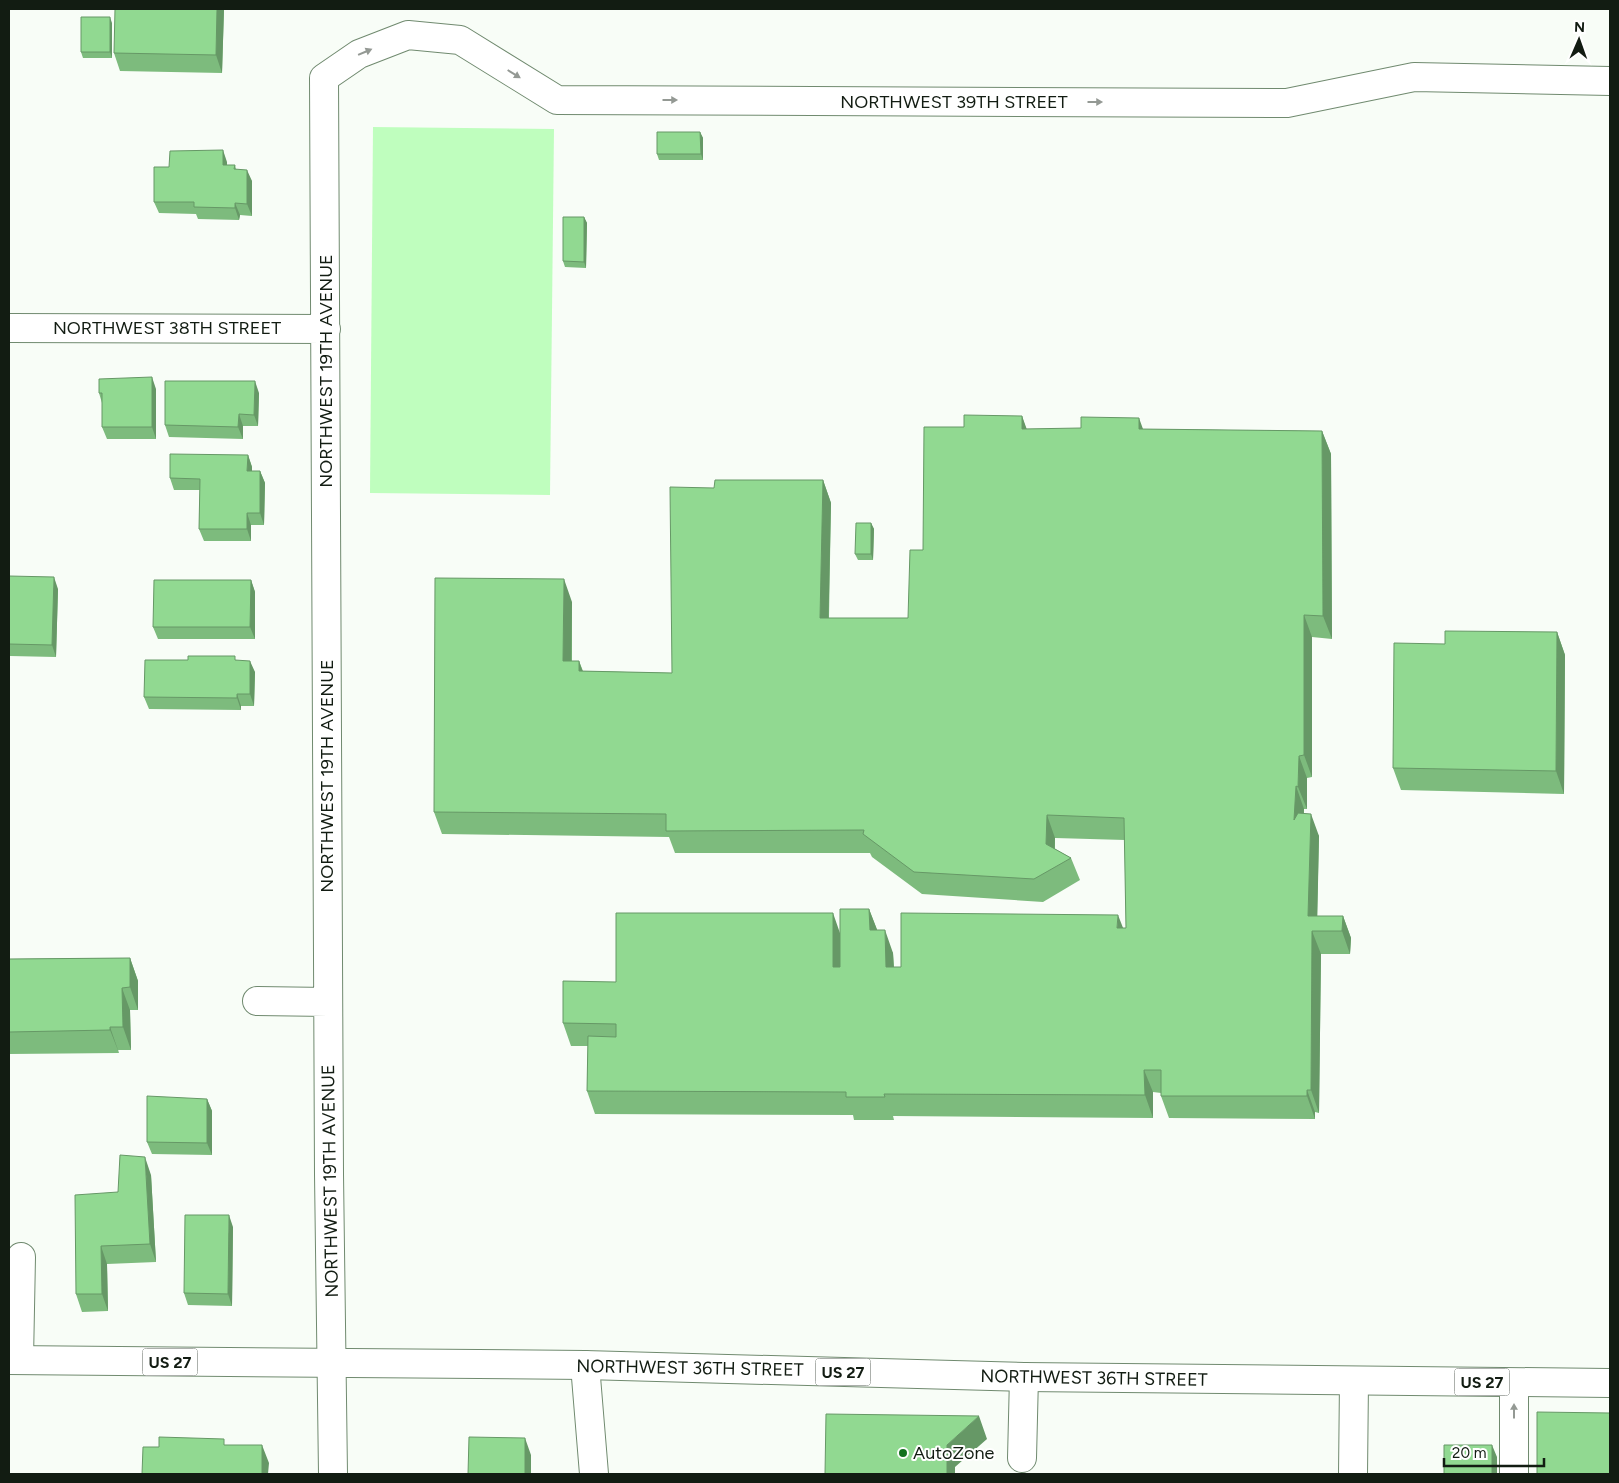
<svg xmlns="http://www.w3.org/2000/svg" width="1619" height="1483" font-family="Figtree,sans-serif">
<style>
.green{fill:#bffebe}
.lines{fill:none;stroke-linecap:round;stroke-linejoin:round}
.minor-casing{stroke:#708a6f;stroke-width:30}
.major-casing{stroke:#708a6f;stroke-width:30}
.minor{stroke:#fff;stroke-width:28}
.major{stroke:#fff;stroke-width:28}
.wall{fill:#7dbb7d}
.shaded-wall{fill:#669866}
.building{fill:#91d991;stroke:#669866}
.oneway{fill:#949994}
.poi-dot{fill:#13711e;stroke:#fff;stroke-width:2}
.labels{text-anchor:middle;stroke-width:4;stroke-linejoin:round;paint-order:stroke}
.shield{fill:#fff;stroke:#596059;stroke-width:1}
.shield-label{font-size:16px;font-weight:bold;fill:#121c12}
.street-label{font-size:18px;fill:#121c12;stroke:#fff}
.poi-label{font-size:18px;fill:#121c12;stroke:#fff;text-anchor:start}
</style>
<rect width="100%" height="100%" fill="#f8fdf7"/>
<!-- green -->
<path class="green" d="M373,127L554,129L550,495L370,493Z"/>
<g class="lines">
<defs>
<path id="minor" d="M9,328L326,329
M257,1001L328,1002
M19,1360L21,1257
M585,1365L594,1474
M1514,1383V1474
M1022,1458L1024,1377
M333,1474L329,1174L324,78L359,54L408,35L460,40L557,100L1287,103L1414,77L1610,81
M1353,1474L1354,1381"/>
<path id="major" d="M9,1360L585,1365L1024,1377L1610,1383"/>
</defs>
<!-- minor casing -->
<use href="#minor" class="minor-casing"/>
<!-- major casing -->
<use href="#major" class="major-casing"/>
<!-- minor -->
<use href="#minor" class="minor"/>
<!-- major -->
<use href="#major" class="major"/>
</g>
<!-- wall -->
<path class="wall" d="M224,9L222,73L120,71L114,53Z
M112,23V58H83L81,52Z
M700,132L703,138V160H659L657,154Z
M227,162V165H235L236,169L252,181V216L240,215L239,220L198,219L196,214L159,213L154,202L169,167Z
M584,217L587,223L586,268L565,267L563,261Z
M156,389V439H107L102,427V403L99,393Z
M259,393L258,426H243V439L169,437L165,425Z
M1022,416L1026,429H1143L1322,431L1331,454L1332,639L1312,637V777L1307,778V809H1304V813L1319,836L1317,916H1343L1351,938L1350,954H1321L1319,1113L1315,1112V1119L1169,1118L1161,1096V1093L1153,1092V1118L893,1116L894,1120H854L853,1115L595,1114L587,1091L588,1046H571L563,1023L616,982L840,933L869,909L877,930L893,953L894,967H901L1126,928L1125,840L1055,838V849L1071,858L1080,880L1043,902L922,894L872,857L870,853H675L669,837L442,834L434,812L572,602V661H579L583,671L672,673L714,488L823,480L831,503L829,618H908L923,550L964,427Z
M248,455L252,467V471H260L265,483L264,525H251V541H204L199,529L200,490H174L170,478Z
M871,523L874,529L873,560H858L855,554Z
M9,576L58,589L56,657L10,656L9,651Z
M251,580L255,592V639H158L153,627Z
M1557,632L1565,655L1564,794L1401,790L1393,768L1445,644Z
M236,660L255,672L254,706H241V710L149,709L144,697Z
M130,958L138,981V1010H130L131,1050H118L119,1053L9,1054V959Z
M207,1099L212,1111V1155L152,1154L147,1142Z
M151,1175L156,1262L107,1264L108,1311L82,1312L76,1294L118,1192Z
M233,1227L232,1306L188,1305L184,1293Z"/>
<!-- shaded-wall -->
<path class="shaded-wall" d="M217,9H224L222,73L216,55Z
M110,17L112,23V58L110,52Z
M700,132L703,138V160L701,154Z
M223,150L227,162V177L223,165Z
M247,170L252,181V216L247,204Z
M235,203L240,215L239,220L235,208Z
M584,217L587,223L586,268L584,262Z
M152,377L156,389V439L152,427Z
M255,381L259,393L258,426L254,415Z
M239,414L243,426V439L238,427Z
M1022,416L1030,438L1022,429Z
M1139,418L1147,440L1139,429Z
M1322,431L1331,454L1332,639L1323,616Z
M248,455L252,467V483L247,471Z
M260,471L265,483L264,525L260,513Z
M823,480L831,503L828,641L820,618Z
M247,513L251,525V541L247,529Z
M871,523L874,529L873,560L871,554Z
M54,577L58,589L56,657L52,645Z
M564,579L572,602L571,683L563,661Z
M251,580L255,592V639L250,627Z
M1304,615L1312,637V777L1304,755Z
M1557,632L1565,655L1564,794L1556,771Z
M250,661L255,672L254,706L250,694Z
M579,661L587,684L579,671Z
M237,694L241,706V710L237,698Z
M1299,756L1307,778V809L1298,787Z
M1296,786L1304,809L1302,842L1294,820Z
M1311,814L1319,836L1317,931L1308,916Z
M1047,815L1055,838L1054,867L1046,844Z
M869,909L878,932L870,930Z
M833,913L841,936V990L833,967Z
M1118,915L1127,938L1117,928Z
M1343,916L1351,938L1350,954L1342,931Z
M885,930L893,953L895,990L886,967Z
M1312,931L1321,954L1319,1113L1311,1090Z
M130,958L138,981V1010L130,987Z
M122,988L130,1010L131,1050L123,1027Z
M110,1027L118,1050L119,1053L110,1030Z
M1144,1070L1153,1092V1118L1145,1095Z
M1307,1090L1315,1112V1119L1307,1096Z
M207,1099L212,1111V1155L207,1143Z
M145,1157L151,1175L156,1262L150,1244Z
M229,1215L233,1227L232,1306L228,1294Z
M101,1246L107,1264L108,1311L102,1294Z
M979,1416L987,1439L955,1467V1474H947V1445Z
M525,1438L531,1455V1474H525Z
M262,1445L269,1463L268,1474H262Z
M1492,1445L1497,1457V1474H1492Z"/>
<!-- building -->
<path class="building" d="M115,9H217L216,55L114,53Z
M81,17H110V52H81Z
M657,132H700L701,154H657Z
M223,150V165H235L234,169L247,170V204L235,203V208L194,207V202H154V167H169L170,151Z
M563,217H584V262L563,261Z
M152,377V427H102V393H99V379Z
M165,381H255L254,415L239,414L238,427L165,425Z
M964,415L1022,416V429L1081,428V417L1139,418V429L1322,431L1323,616L1304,615V755L1299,756L1298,787L1296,786L1294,820L1298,813L1311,814L1308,916H1343L1342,931H1312L1311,1090H1307V1096H1161V1070H1144L1145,1095L884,1094L885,1097H846V1092L587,1091L588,1036L616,1037V1024L563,1023V981L616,982V913H833V967H840V909H869L870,930H885L886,967H901V913L1118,915L1117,928H1126L1124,818L1047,815L1046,844L1071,858L1034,879L914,872L863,834L864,830L666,831V814L434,812L435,578L564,579L563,661H579V671L672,673L670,487L714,488L715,480H823L820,618H908L910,550H923L924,427H964Z
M170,454L248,455L247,471H260V513H247V529H199L200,479L170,478Z
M856,523H871V554H855Z
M9,576L54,577L52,645L9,644Z
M154,580H251L250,627H153Z
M1445,631L1557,632L1556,771L1393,768L1394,643L1445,644Z
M188,656H235V660L250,661V694H237V698L144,697L145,660H188Z
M130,958V987L122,988L123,1027H110V1030L9,1032V959Z
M147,1096L207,1099V1143L147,1142Z
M120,1155L145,1157L150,1244L101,1246L102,1294H76L75,1195L118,1192Z
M185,1215H229L228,1294L184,1293Z
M1537,1412L1610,1413V1474H1537Z
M826,1414L979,1416L947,1445V1474H825Z
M159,1437L224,1439V1445H262V1474H142L143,1447H159Z
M469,1437L525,1438V1474H468Z
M1444,1445H1492V1474H1444Z"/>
<!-- one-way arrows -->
<defs><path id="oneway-solid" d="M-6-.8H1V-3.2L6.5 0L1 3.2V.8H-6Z" transform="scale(1.25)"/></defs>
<g class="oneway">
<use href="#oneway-solid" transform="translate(365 52) rotate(-23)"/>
<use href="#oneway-solid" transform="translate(514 74) rotate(32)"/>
<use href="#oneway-solid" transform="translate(670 100)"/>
<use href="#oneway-solid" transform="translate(1095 102)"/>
<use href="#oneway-solid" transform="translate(1514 1411) rotate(-90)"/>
</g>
<!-- markers -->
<circle class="poi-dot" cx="903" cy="1453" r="5"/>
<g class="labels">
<!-- shield labels -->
<g class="shield">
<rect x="142.5" y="1348.5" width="55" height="27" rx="4"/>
<rect x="815.5" y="1358.5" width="55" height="27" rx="4"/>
<rect x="1454.5" y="1368.5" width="55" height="27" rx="4"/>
</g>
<g class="shield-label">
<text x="170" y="1368">US 27</text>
<text x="843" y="1378">US 27</text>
<text x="1482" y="1388">US 27</text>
</g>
<!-- street labels -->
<g class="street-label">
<text x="954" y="108">NORTHWEST 39TH STREET</text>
<text x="167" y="334">NORTHWEST 38TH STREET</text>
<text transform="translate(326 371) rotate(-90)" y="6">NORTHWEST 19TH AVENUE</text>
<text transform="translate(327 776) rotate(-90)" y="6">NORTHWEST 19TH AVENUE</text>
<text transform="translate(330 1181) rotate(-91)" y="6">NORTHWEST 19TH AVENUE</text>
<text transform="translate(690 1368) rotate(1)" y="6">NORTHWEST 36TH STREET</text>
<text transform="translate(1094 1378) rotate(1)" y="6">NORTHWEST 36TH STREET</text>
</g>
<!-- poi labels -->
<g class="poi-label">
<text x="913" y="1459">AutoZone</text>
</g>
</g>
<!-- border -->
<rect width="1619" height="1483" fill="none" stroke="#121c12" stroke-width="20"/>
<!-- north arrow -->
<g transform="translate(1579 40) rotate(2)" stroke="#ffffff" stroke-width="4" paint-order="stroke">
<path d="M0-4L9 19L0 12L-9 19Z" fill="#121c12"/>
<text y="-8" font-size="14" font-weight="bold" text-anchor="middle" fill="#121c12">N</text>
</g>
<!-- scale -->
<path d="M1444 1458v8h100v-8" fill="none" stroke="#121c12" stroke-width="2.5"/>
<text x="1452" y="1458" font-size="15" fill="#121c12" stroke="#ffffff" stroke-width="4" paint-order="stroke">20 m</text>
</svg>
